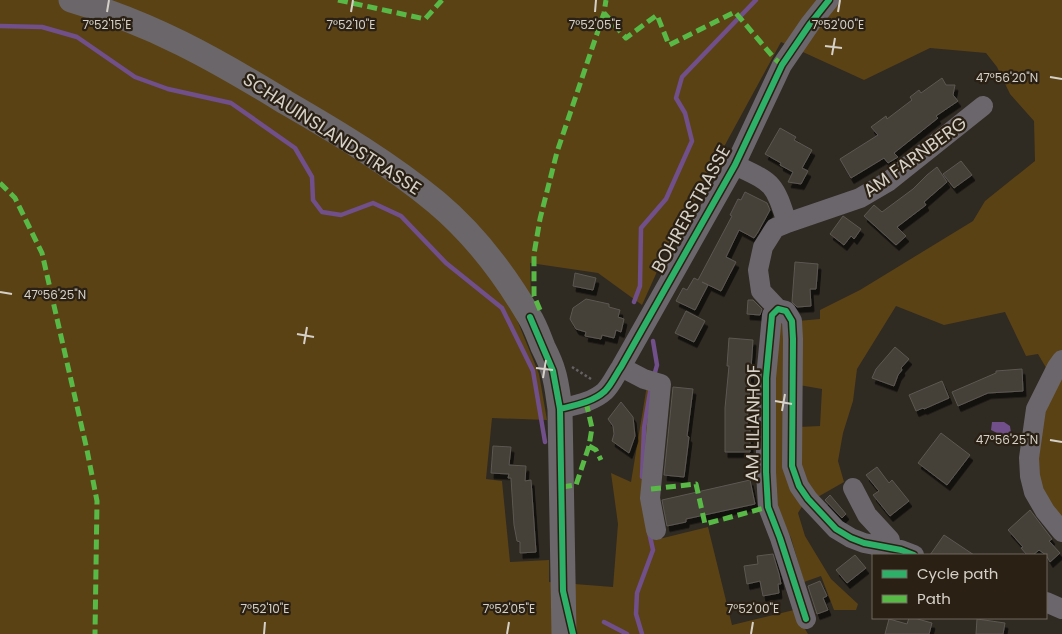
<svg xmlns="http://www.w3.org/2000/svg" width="1062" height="634" font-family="Poppins,sans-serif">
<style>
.green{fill:#5a4215}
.water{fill:#704f8b}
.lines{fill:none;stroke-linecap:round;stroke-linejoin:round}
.stream{stroke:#704f8b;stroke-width:4.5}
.building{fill:#443f39;stroke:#5c5851;filter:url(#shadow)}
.path{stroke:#666263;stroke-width:2.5;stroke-dasharray:2.5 2.5;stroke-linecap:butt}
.minor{stroke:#6b666b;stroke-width:20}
.major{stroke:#6b6669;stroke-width:25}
.quiet{stroke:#58b947;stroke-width:5;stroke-dasharray:10 5;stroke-linecap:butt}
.cycleway-casing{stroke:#2a2114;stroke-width:9}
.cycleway{stroke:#2db169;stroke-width:6}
.ticks{fill:none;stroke:#d6d1c8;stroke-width:2}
.labels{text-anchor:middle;stroke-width:4.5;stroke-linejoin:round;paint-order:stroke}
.street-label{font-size:18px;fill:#d6d1c8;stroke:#2a2114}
.ticks-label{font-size:12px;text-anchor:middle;fill:#d6d1c8;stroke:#2a2114;stroke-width:4.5;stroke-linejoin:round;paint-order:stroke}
</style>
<defs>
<filter id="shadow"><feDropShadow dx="3" dy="5.5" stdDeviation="0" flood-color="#0009"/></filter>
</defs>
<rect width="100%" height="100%" fill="#2f2a22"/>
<!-- green -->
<path class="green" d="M0,0H1062V529L1033,475L1042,411L1055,383L1038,354L1026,356L1005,312L944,325L896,306L857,369L853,401L843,433L838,461L844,482L816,498L798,470V427L820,426L822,389L799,385L798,321L820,319V310L860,290L973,221L985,201L1035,161L1034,121L1010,94L997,67L986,53L930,48L864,80L781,42L670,246H662L657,258L660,265L642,305L598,273L530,263L531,297L513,310L539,374L547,420L492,418L486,479L502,481L510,562L549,560V582L613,587L618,524L611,473L631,482L647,385L656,389L645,487L655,540L708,527L732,625L794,610L808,634H0Z
M782,315L803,505L798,513L805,536L831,579L858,604L856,610H834L821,576L804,582L791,538L775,504L769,382Z"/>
<!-- water -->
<path class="water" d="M992,422H1004L1010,426L1012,440L1001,443L999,434L991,430Z"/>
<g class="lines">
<!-- stream -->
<path class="stream" d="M0,26L42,27L77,37L135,77L168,89L231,103L295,148L312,177L313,200L322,212L341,215L373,203L401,216L446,263L502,308L533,371L545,442
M634,302L640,286L641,228L666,199L692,141L685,113L676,98L682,77L756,0
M653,341L657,365L654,376
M642,477L644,428L651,386
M604,622L627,634
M642,634L636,614L637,593L653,550L649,532"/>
</g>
<!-- building -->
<path class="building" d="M942,78L946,85H955L953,95L958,101L936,116L938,118L894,153L898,157L888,163L884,158L851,178L840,159L878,135L871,127L886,116L887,119L912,100L910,97L919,90L921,93Z
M780,128L796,137L794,140L812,150L802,168L808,171L801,184L788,182L793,172L780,165L781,163L765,154Z
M961,161L972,175L954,188L943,174Z
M937,167L947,182L924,202L926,205L897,227L906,236L896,245L864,216L874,205L882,212L913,189L927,175Z
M745,192L767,203L770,210L758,232L754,238L739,230L726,257L736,262L721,291L702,282L708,285L695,310L676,301L683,288L687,290L694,278L698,280L732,216L730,215L738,199L741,200Z
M843,216L861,229L854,239L851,236L844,245L830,234Z
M795,262L818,264L816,289H810L811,306L797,307L792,302Z
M575,273L596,278L593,290L573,286Z
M586,299L609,304V307L620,310L618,317L624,319L621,332L616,330L614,338L602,335L601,339L585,336L586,332L576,329L570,319L573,308Z
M748,300H753L762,309L760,315L747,314Z
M686,311L705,321L694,342L675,333Z
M729,338L753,340L747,425H750V452H725V408L729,366H727Z
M895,347L909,359L901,368L902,370L898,375L894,386L872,378L876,369Z
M1022,369L1023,391L988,393L958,406L952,392L996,373V371Z
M942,381L949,398L924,409L923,408L916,411L909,395Z
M673,387L693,389L687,436L689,437L684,477L664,475Z
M621,402L633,417L635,436L629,453L612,441L614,434L613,426L608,419Z
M941,433L970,455L947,485L918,463Z
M493,446L511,447L509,465L526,466L525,481L531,480L536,552L520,553V542L517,541L514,525L511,478H508L509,474L491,473Z
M877,467L889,483L892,480L909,501L890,516L873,495L879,491L866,475Z
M750,480L755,504L686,519V522L667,526L662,500Z
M830,495L846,514L842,518L825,500Z
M1030,510L1052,539L1049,541L1060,553L1050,562L1046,555L1039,550L1033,555H1027L1021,548L1023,547L1008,530Z
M944,535L974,555H930Z
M773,554L779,574L781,584H778L779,593L763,596L760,581L747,584L744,566L758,564L757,556Z
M855,555L866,568L847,583L836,570Z
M820,581L827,596L823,598L828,610L817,614L808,586Z
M909,618H914L932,623L929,634H885L889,619L907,624Z
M977,619L1005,623L1003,634H976Z"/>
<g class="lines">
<!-- path -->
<path class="path" d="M572,367L591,379"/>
<!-- minor -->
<path class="minor" d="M735,165C773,183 774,182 787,223L775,228L763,247L758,270L761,291L778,309
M787,223L860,198L889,181L983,106
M1062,360L1057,367L1036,409L1029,458L1030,476L1034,492L1045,511L1062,532
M621,367L644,379L661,384L650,498L656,530
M560,409C576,405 593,402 605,391C612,384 616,374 621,367L735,165L782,65L810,24L829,0
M853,488L867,515L890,540V548
M1046,602L1062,609
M806,619L780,538L768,507L766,472V378L772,315L778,309L786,311L792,321L793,339L792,466L799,486L808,499L836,529L851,538L864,543L901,550L914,555"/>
<!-- major -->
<path class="major" d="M71,0C151,23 215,59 285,102C337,132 390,164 436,202C473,233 505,275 529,316C535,325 539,337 543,347C547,355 551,363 553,371C557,383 558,396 560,409L564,634"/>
<!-- quiet -->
<path class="quiet" d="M338,0L425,19L442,0
M604,13L626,38L657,15L669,45L735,12L774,58L782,65
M0,183L15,198L42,253L87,450L97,501L95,634
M540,310L534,296V254L540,219L557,152L604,13L606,0
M589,446L596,450L601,460
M562,487L576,485L589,446L592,428L586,402
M651,489L696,484L705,524L768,507"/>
<defs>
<path id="cycleway" d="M530,317L553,371L560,409L563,591L573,634
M560,409C576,405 593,402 605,391C612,384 616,374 621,367L735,165L782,65L810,24L829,0
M806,619L780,538L768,507L766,472V378L772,315L778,309L786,311L792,321L793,339L792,466L799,486L808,499L836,529L851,538L864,543L901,550L914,555"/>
</defs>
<!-- cycleway casing -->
<use href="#cycleway" class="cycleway-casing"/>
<!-- cycleway -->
<use href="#cycleway" class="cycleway"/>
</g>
<!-- ticks -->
<path class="ticks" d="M107,12L109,0M351,12L353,0M595,12L596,0M838,12L840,0M825,46L842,48M832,55L835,38M1050,77L1062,79M0,292L12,294M297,334L314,337M304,344L307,327M536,368L553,370M543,378L546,360M775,401L792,404M782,411L785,394M1050,440L1062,442M264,634L265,622M507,634L509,622M751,634L753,622"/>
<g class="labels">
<!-- street labels -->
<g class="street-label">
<text transform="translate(332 134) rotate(33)" y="6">SCHAUINSLANDSTRASSE</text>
<text transform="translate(915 157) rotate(-36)" y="6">AM FARNBERG</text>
<text transform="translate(691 209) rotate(-61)" y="6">BOHRERSTRASSE</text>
<text transform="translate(753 423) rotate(-89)" y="6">AM LILIANHOF</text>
</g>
</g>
<g class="ticks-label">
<text x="107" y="29">7°52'15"E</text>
<text x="351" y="29">7°52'10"E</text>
<text x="595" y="29">7°52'05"E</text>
<text x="838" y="29">7°52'00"E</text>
<text x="1007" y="82">47°56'20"N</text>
<text x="55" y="299">47°56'25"N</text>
<text x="1007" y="444">47°56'25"N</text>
<text x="265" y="613">7°52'10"E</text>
<text x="509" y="613">7°52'05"E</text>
<text x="753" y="613">7°52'00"E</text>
</g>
<!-- legend -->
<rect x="872" y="554" width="175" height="65" fill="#2a2114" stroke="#6f675c"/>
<rect x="882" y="570" width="25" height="8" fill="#2db169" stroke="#6f675c"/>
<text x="917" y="579" font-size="15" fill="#d6d1c8">Cycle path</text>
<rect x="882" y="595" width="25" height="8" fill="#58b947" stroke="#6f675c"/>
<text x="917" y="604" font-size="15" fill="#d6d1c8">Path</text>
</svg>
